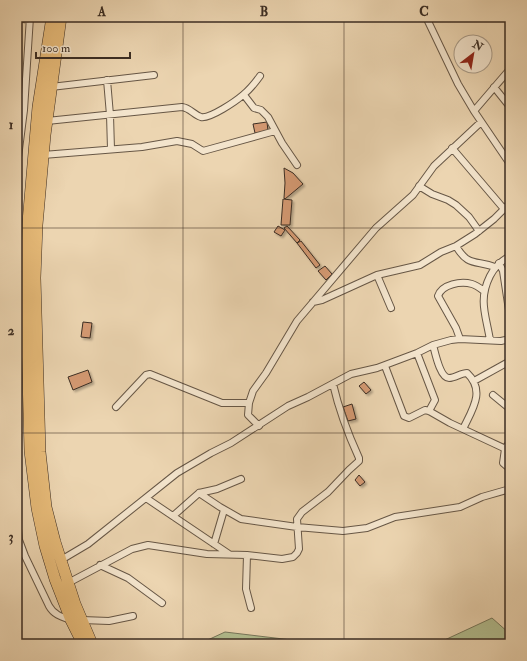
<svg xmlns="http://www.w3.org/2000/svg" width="527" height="661" font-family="'IM FELL Double Pica',serif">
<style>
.green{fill:#b2be90;stroke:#76765a}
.building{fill:#d59a73;stroke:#3b2d23;filter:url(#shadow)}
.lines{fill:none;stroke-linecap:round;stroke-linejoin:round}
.street-casing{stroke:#675746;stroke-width:8}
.highway-casing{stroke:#3b2d23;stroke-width:12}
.street{stroke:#f3e4cc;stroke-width:6}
.highway{stroke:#e6ba78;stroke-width:11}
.grid{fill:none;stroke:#3b2d23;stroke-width:1;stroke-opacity:0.55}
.neatline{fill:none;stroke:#3b2d23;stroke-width:1.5}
.grid-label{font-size:13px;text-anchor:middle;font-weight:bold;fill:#3b2d23}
</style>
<defs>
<filter id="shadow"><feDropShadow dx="2" dy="2" stdDeviation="1" flood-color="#0004"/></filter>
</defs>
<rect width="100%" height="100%" fill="#ecd5b1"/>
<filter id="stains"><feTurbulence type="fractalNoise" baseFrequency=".005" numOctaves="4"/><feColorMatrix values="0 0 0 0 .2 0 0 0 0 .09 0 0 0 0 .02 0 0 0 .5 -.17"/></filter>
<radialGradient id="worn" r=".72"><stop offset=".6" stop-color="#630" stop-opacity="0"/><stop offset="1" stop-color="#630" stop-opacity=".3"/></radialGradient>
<!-- green -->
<path class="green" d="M492,618L509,633L502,644H436Z
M225,632L325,644H199Z"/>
<!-- building -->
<path class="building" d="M267,122L268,131L255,133L253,124Z
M284,168L293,173L303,184L285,199L284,198L285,183Z
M283,199L292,200L290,225H281Z
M278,226L285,230L281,236L274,232Z
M287,226L300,240L297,243L284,228Z
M301,241L320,265L316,268L297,243Z
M325,266L332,274L326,280L318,271Z
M83,322L92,323L90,338L81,337Z
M88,370L92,382L73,390L68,377Z
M364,382L371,390L366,394L359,386Z
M352,404L356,419L348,421L343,407Z
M359,475L365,482L360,486L355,480Z"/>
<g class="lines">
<defs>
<path id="street" d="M426,17L458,84L474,111L510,164
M17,18L30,20
M107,80L110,115L111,149
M51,87L154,75
M494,87L510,107
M244,95L254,108L261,110L268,117L282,143L297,165
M474,111L510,69
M47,121L182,107C190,108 194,115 201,117C210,119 236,101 243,95C249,90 255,83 260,76
M452,148L504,209
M43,155L142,147L177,141L192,144L203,151L275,131
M17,165L24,110L30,17
M419,186L432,194L448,200L456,205L469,217L479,231
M456,246C468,267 476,260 495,267
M499,263L503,271L510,317
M377,275L391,308
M313,302L322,300L377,275L420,265L441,252L456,246L475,234L494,219L510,203
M460,339L456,328L438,296C442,284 461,281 472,284C476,285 480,288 484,291
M490,340C486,315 478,300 490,276C495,266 501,261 510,256
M433,345C435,352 440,378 449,378C455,378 461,373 467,373C486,391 472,410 463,429
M417,353L435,400L429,411
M385,366L404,416L409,418L425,410L429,411L450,423L510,451
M474,381L510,361
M493,395L510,409
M116,407L146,375L150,374L222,403H249
M259,426L248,415L249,403L253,391L266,373L297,321L376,228L413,195L434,166L481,122
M510,441L505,449L503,463L510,469
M199,493L220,507L241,519L297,527L343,531L367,528L395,517L460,507L482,497L510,489
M146,498L229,554
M173,516L199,493L217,489L241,479
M17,518L19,540L17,561
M19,540L25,556L49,606C54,615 62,617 71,620
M214,544L224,510
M247,555L246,589L251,608
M61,560L88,544L177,473L211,453L231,443L288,406L308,397L351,374L377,368L417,353L433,345L451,340L460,339L501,341L510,339
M100,565L128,578L162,603
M68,583L132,549L148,545L207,554L247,555L282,559L293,557L297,553L299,549L297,519L302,512L328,492L349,470L359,461V458C348,434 339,410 333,384
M82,620L109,621L133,616"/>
<path id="highway" d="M52,17L38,107L28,222L26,299L30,451L37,508L45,546L55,579L71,620L83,644
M61,17L45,135L37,225L35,278L40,452L46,507L55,542L75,604L92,644"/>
</defs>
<!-- street casing -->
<use href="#street" class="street-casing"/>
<!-- highway casing -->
<use href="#highway" class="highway-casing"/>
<!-- street -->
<use href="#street" class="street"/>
<!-- highway -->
<use href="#highway" class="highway"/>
</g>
<!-- grid -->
<path class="grid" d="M183,17V644M344,17V644M17,228H510M17,433H510"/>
<!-- margin -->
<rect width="527" height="661" fill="none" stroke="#ecd5b1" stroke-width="44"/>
<!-- north arrow -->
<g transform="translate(473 54) rotate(31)"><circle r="19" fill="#f3e4cc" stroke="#a99b88"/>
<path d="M0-3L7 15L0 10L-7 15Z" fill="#8f2418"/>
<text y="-6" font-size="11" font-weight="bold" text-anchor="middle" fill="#3b2d23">N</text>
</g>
<!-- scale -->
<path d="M36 52v6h94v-6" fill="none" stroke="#3b2d23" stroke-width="2"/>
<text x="42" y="52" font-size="12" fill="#3b2d23" stroke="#f3e4cc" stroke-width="3" paint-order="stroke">100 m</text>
<rect x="22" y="22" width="483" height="617" class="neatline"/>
<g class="grid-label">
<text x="102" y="16">A</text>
<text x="264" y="16">B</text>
<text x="424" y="16">C</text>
<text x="11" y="129">1</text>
<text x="11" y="335">2</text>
<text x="11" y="541">3</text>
</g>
<rect width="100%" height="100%" filter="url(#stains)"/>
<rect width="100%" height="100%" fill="url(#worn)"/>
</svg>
